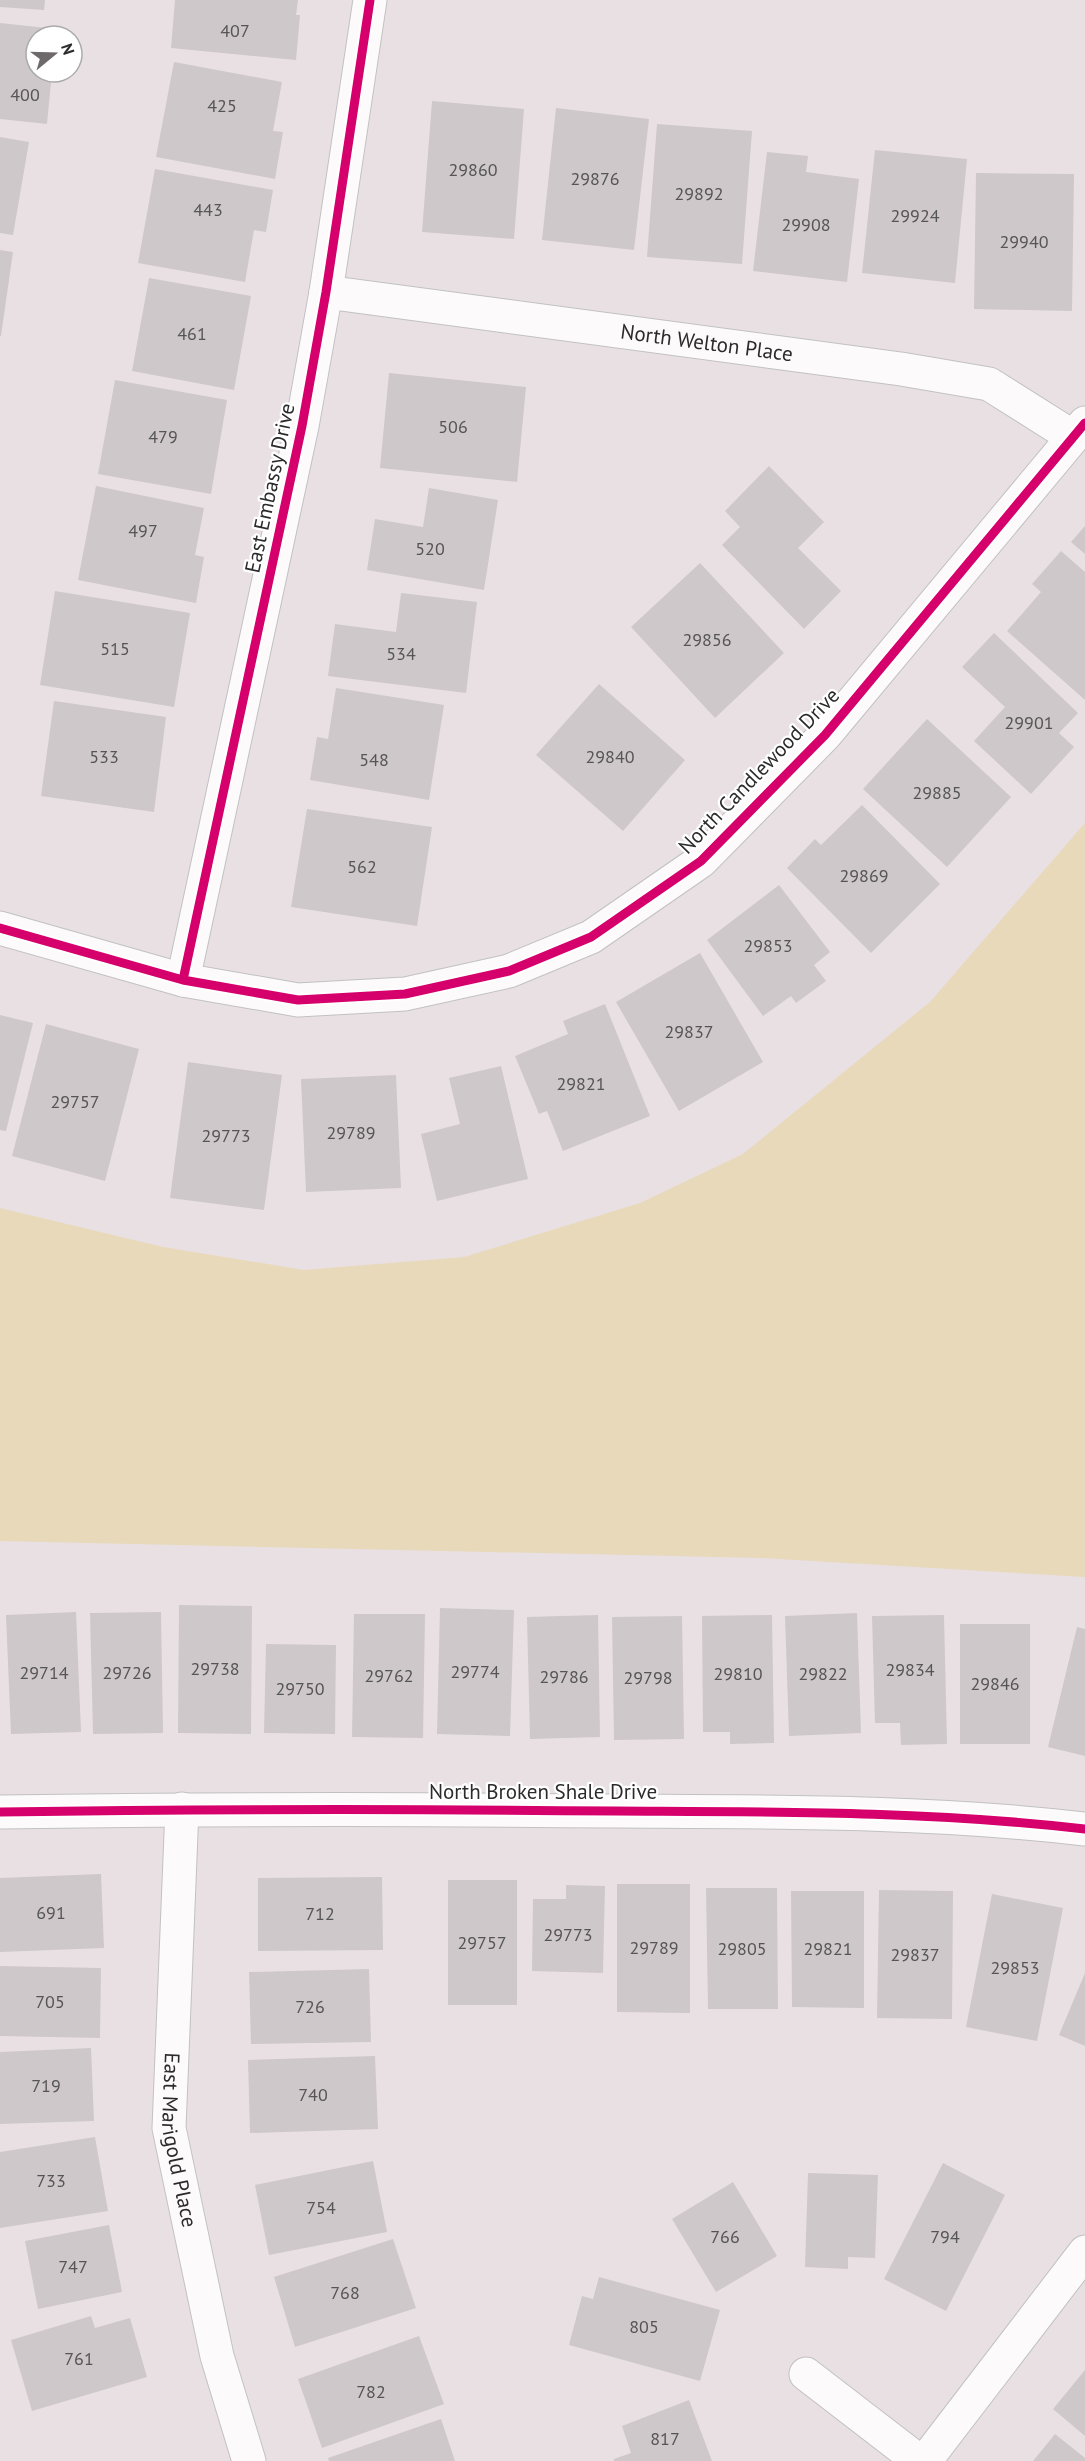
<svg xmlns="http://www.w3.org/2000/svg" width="1085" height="2461" font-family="'PT Sans',sans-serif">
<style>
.green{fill:#e7d9b9}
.building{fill:#cec8ca}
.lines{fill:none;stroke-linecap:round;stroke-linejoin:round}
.minor-casing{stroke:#c2c1c2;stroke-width:35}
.minor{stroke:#fcfafb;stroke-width:33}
.cycleway-casing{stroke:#fff;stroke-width:13}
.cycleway{stroke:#d6006c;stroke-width:9}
.labels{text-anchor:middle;stroke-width:4.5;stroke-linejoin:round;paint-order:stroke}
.number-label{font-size:18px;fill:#565555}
.street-label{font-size:21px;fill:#2b2b2b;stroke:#fff}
</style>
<rect width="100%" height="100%" fill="#e9e0e3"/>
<!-- green -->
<path class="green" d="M1085,823V1577L762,1558L0,1541V1208L163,1247L304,1270L464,1257L640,1203L743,1154L930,1002Z"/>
<!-- building -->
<path class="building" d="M0,0H45L44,10L0,7Z
M175,0H298L296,15H300L296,60L171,48Z
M0,23L56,29V36H36V72H52L47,124L0,119Z
M174,62L282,82L273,131L283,132L275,179L156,157Z
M432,101L524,109L514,239L422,232Z
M556,108L649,119L634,250L542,240Z
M657,124L752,131L742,264L647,257Z
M0,137L29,142L13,235L0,233Z
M875,150L967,159L955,283L862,273Z
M767,152L808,156L806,172L859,179L847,282L753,271Z
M155,169L273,190L266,232L254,230L245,282L138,263Z
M976,173L1074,174L1072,311L974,309Z
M0,250L13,252L1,336H0Z
M149,278L251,296L234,390L132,371Z
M389,373L526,387L517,482L380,468Z
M115,380L227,400L211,494L98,474Z
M769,466L824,522L798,548L841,591L804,629L722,545L740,527L725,511Z
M96,486L204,508L195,555L204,557L196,603L78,580Z
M429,488L498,500L484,590L367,570L375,519L423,527Z
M1085,526V554L1071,542Z
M1061,551L1085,572V700L1007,631L1041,592L1032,584Z
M700,563L784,653L715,718L631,627Z
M55,591L190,613L174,707L40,685Z
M401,593L477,602L466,693L328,676L335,624L396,632Z
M994,633L1078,713L1059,733L1074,747L1031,794L974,741L1005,707L962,667Z
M599,684L685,760L623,831L536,755Z
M336,688L444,705L429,800L310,780L317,737L328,739Z
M54,701L166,717L154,812L41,796Z
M927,719L1011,797L947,867L863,789Z
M862,805L940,884L871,953L787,868L815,839L821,845Z
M307,809L432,827L417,926L291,907Z
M779,885L830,952L814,965L826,981L796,1003L791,996L763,1016L707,940Z
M700,953L763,1062L679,1111L616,1002Z
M605,1004L650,1116L563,1151L547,1111L539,1114L515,1056L568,1034L563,1021Z
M0,1015L33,1023L6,1131L0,1130Z
M46,1024L139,1049L105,1181L12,1156Z
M188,1062L282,1075L264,1210L170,1198Z
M501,1066L528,1179L437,1201L421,1134L460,1124L449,1078Z
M396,1075L401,1188L306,1192L301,1079Z
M179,1605L252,1606L251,1734L178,1733Z
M440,1608L514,1610L510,1736L437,1734Z
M76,1612L81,1732L11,1734L6,1615Z
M161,1612L163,1733L93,1734L90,1613Z
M857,1613L861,1733L789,1736L785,1616Z
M354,1614H425L423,1738L352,1737Z
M598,1615L600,1737L530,1739L527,1617Z
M772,1615L774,1743L730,1744V1732H703L702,1616Z
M944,1615L947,1744L901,1745L900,1723H875L872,1616Z
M682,1616L684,1739L614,1740L612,1617Z
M960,1624H1030V1744H960Z
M1077,1627L1085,1629V1756L1048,1747Z
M266,1644L336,1645L335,1734L264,1733Z
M101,1874L104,1948L0,1952V1878Z
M382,1877L383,1950L258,1951V1878Z
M448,1880H517V2005H448Z
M617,1884H690V2013L617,2012Z
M566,1885L605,1886L603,1973L532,1971L533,1899H566Z
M706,1888H777L778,2009H708Z
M879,1890L953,1891L952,2019L877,2018Z
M791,1891H864V2008L792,2007Z
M992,1894L1063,1908L1037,2041L966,2027Z
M0,1966L101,1968L100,2038L0,2036Z
M369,1969L371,2042L251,2044L249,1972Z
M1085,1973V2046L1059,2035Z
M91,2048L94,2121L0,2124V2052Z
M375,2056L378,2129L250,2133L248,2060Z
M95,2137L108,2211L0,2228V2152Z
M373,2161L387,2232L269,2255L255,2185Z
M943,2163L1005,2195L946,2311L884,2279Z
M808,2173L878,2175L875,2258L848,2257V2269L805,2267Z
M733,2182L777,2256L716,2292L672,2219Z
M109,2225L122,2292L38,2309L25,2241Z
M393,2239L416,2308L295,2347L274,2277Z
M599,2277L720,2310L700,2381L569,2345L582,2296L593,2299Z
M91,2316L95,2328L130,2318L147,2377L32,2411L11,2340Z
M419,2336L444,2404L322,2448L298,2379Z
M1085,2370V2436L1053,2409Z
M689,2400L712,2461H614V2459L631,2453L622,2426Z
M441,2419L455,2461H329L328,2458Z
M1055,2434L1085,2458V2461H1033Z"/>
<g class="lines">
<defs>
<g id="minor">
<path id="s1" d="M326,292L901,369L989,384L1073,437"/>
<path d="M0,928L183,980L298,1000L405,994L509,971L591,937L701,861L825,735L1085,423"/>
<path d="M183,980L302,426L326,292L370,0"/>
<path id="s2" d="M182,1809L169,2128L217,2356L249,2461"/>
<path d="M0,1812C205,1809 411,1809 616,1811C773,1812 930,1811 1085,1829"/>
<path d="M806,2374L919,2461"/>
<path d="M925,2461L1085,2252"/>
</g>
</defs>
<!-- minor casing -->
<use href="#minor" class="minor-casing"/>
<!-- minor -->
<use href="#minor" class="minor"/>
<defs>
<path id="cycleway" d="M0,928L183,980L298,1000L405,994L509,971L591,937L701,861L825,735L1085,423
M183,980L302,426L326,292L370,0
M0,1812C205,1809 411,1809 616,1811C773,1812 930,1811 1085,1829"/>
</defs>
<!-- cycleway casing -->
<use href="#cycleway" class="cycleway-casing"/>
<!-- cycleway -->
<use href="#cycleway" class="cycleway"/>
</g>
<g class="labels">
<!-- number labels -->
<g class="number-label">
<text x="235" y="37">407</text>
<text x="25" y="101">400</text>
<text x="222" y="112">425</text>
<text x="473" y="176">29860</text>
<text x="595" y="185">29876</text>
<text x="699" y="200">29892</text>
<text x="208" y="216">443</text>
<text x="915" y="222">29924</text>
<text x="806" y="231">29908</text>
<text x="1024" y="248">29940</text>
<text x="192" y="340">461</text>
<text x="453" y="433">506</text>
<text x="163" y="443">479</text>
<text x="143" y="537">497</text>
<text x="430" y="555">520</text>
<text x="707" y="646">29856</text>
<text x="115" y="655">515</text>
<text x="401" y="660">534</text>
<text x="1029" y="729">29901</text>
<text x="104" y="763">533</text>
<text x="610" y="763">29840</text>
<text x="374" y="766">548</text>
<text x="937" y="799">29885</text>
<text x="362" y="873">562</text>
<text x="864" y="882">29869</text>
<text x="768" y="952">29853</text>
<text x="689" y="1038">29837</text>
<text x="581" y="1090">29821</text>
<text x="75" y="1108">29757</text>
<text x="351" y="1139">29789</text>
<text x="226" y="1142">29773</text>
<text x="215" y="1675">29738</text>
<text x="910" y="1676">29834</text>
<text x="475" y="1678">29774</text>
<text x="44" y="1679">29714</text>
<text x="127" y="1679">29726</text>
<text x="738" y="1680">29810</text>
<text x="823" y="1680">29822</text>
<text x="389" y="1682">29762</text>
<text x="564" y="1683">29786</text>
<text x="648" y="1684">29798</text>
<text x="995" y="1690">29846</text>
<text x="300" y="1695">29750</text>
<text x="51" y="1919">691</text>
<text x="320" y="1920">712</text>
<text x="568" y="1941">29773</text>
<text x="482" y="1949">29757</text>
<text x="654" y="1954">29789</text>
<text x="742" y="1955">29805</text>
<text x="828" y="1955">29821</text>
<text x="915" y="1961">29837</text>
<text x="1015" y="1974">29853</text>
<text x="50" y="2008">705</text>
<text x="310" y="2013">726</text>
<text x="46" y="2092">719</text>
<text x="313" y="2101">740</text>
<text x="51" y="2187">733</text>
<text x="321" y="2214">754</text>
<text x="725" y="2243">766</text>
<text x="945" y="2243">794</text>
<text x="73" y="2273">747</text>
<text x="345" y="2299">768</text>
<text x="644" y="2333">805</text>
<text x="79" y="2365">761</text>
<text x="371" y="2398">782</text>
<text x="665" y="2445">817</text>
</g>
<!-- street labels -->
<g class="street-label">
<text dy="7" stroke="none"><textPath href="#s1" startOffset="384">North Welton Place</textPath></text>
<text transform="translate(270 488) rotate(-78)" y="7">East Embassy Drive</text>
<text transform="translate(759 771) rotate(-46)" y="7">North Candlewood Drive</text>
<text x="543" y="1799">North Broken Shale Drive</text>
<text dy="7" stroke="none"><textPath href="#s2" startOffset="332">East Marigold Place</textPath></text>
</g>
</g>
<!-- north arrow -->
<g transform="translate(54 54) rotate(71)"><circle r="28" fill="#ffffff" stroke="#aaaaaa" stroke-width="1.5"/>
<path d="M0-4.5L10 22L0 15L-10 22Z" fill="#6e6a6b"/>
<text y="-9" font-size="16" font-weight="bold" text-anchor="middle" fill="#2b2b2b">N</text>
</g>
</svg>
